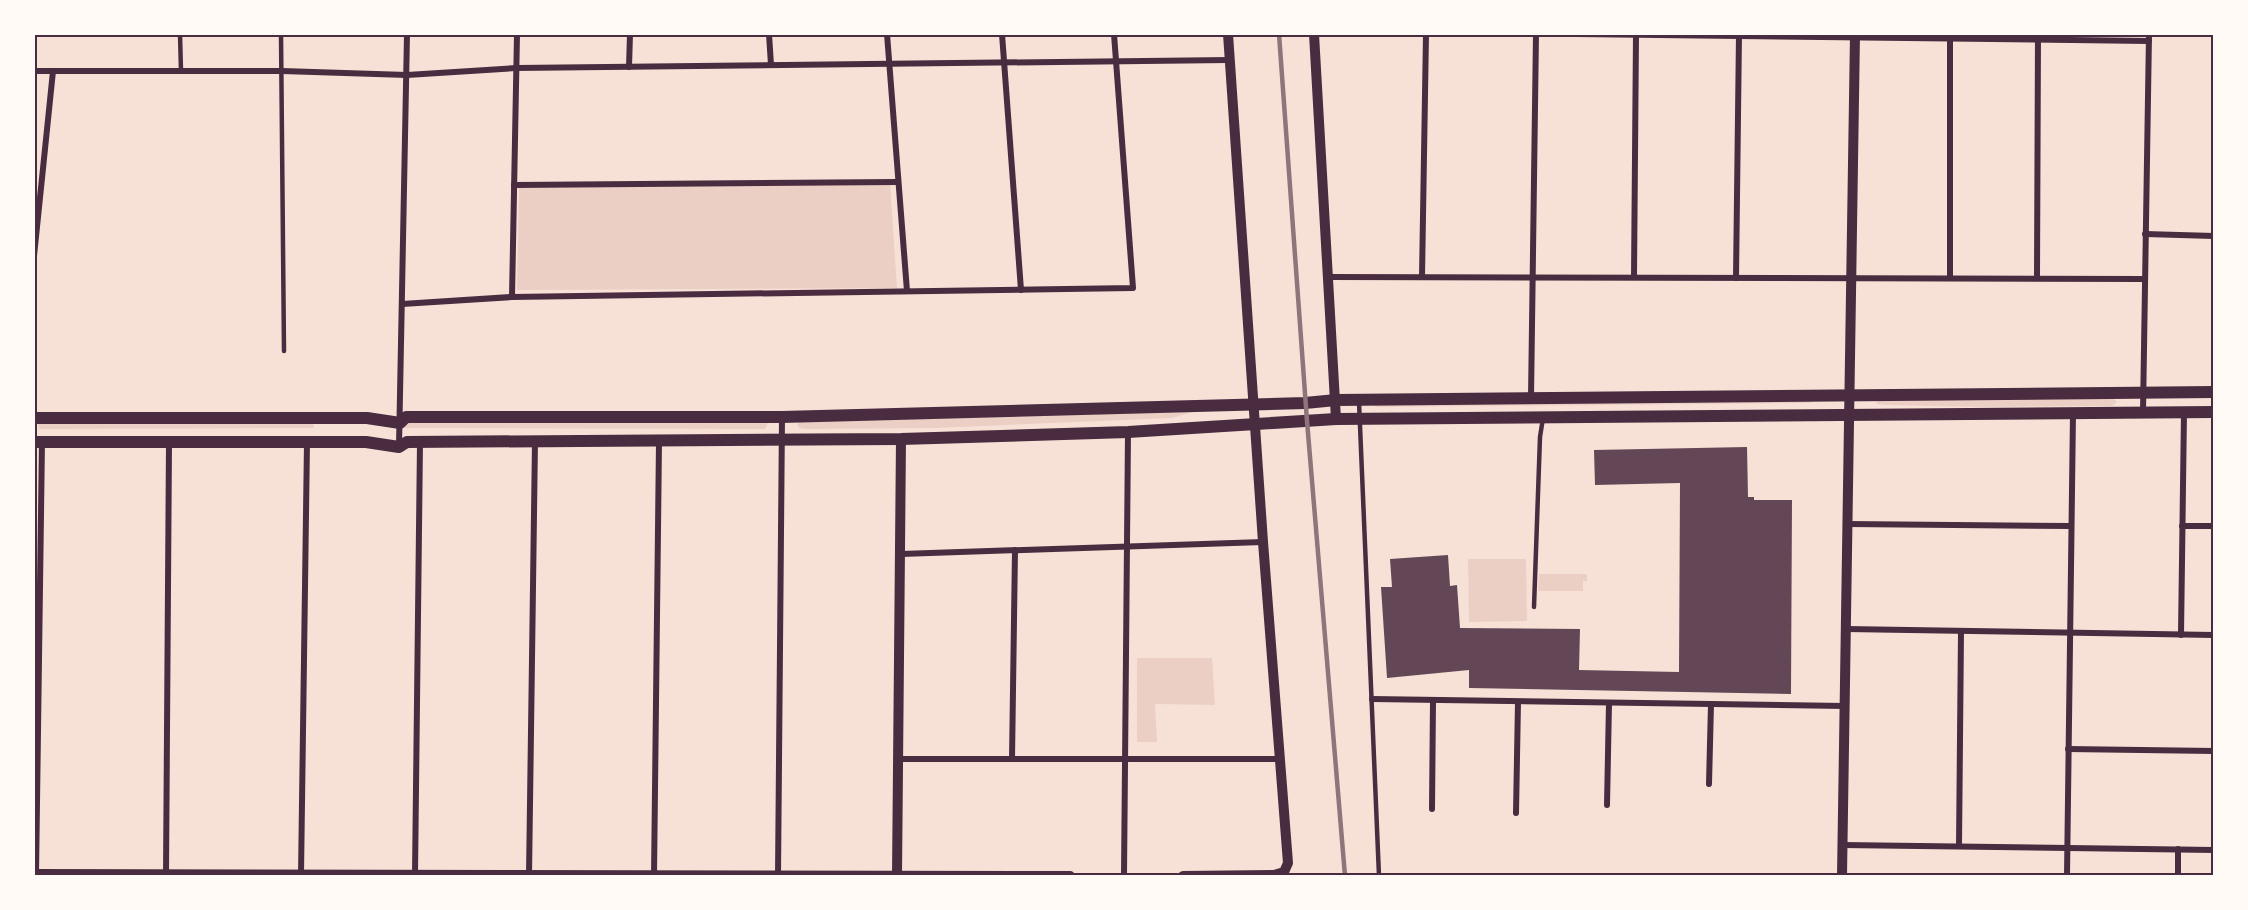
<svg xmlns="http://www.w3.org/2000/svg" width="2248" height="910" viewBox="0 0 2248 910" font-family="Ubuntu,sans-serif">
	<rect width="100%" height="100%" fill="#f7e1d7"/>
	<g fill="#ebcfc5">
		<path d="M890,183l7,105 -380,2 2,-102z"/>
		<path d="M1876,398l238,1 3,3 -5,4 -135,1 -90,-2 -10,-1z"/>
		<path d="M1814,399l-3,4 -436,4 1,-6z"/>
		<path d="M1196,411l-24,7 -25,1 -211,9 -129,1 -8,-1 -2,-4 3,-3z"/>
		<path d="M312,420l2,8 -275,1 -1,-8z"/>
		<path d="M403,420l362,1 3,2 -3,6h-6l-354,-1 -3,-3z"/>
		<path d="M35,448h2l-2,178 -1,-178z"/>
		<path d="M1468,559h58l1,62 -58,1z"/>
		<path d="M1539,574h48v7h-4v10h-45z"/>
		<path d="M1137,658h75l3,47 -60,-1 2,38h-20z"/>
	</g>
	<path fill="#644757" d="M1747,447l1,50h6v3h38l-1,194 -322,-6v-18l-82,8 -6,-91h11l-2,-28 58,-4 2,31 7,-1 3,43 120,1 -1,41 100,2 1,-189 -85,2 -1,-35z"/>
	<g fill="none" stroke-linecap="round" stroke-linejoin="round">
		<g stroke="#4a2c40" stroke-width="4.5">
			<path d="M180,34l1,37"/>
			<path d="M281,34l3,317"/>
			<path d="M1359,402l20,474"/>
			<path d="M1534,607l6,-170 3,-19"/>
		</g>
		<g stroke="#4a2c40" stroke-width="6">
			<path d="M769,34l2,31"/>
			<path d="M887,34l20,257"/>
			<path d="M1002,34l19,256"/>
			<path d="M1576,34l573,7"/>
			<path d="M1950,34v244"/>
			<path d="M629,67l1,-33"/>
			<path d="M34,71h248l125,4 109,-7 713,-8"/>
			<path d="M514,185l384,-3"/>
			<path d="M2145,234l69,2"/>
			<path d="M34,256l19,-185"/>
			<path d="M1329,277l816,2"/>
			<path d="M1422,277l4,-243"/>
			<path d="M1634,277l2,-243"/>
			<path d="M1736,278l3,-244"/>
			<path d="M2037,278l1,-244"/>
			<path d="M512,297l5,-263"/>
			<path d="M402,304l110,-7 621,-9 -19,-254"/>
			<path d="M1531,398l5,-364"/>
			<path d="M2143,412l6,-378"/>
			<path d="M399,446l8,-412"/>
			<path d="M1847,524l224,2"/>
			<path d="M2182,526h32"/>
			<path d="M901,554l362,-12"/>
			<path d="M1846,629l368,6"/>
			<path d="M2181,635l3,-223"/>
			<path d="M1372,699l473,7"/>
			<path d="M2068,749l146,2"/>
			<path d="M899,759h381"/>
			<path d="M1012,759l3,-209"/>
			<path d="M1709,784l2,-80"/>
			<path d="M1607,805l2,-102"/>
			<path d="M1432,809l1,-108"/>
			<path d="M1516,813l2,-111"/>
			<path d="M1842,845l372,5"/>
			<path d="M1959,846l2,-215"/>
			<path d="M36,875l6,-433"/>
			<path d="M166,875l3,-433"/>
			<path d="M301,875l6,-433"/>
			<path d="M415,875l5,-433"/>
			<path d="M529,876l6,-435"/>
			<path d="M654,876l5,-434"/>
			<path d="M778,876l4,-459"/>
			<path d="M1124,876l4,-444"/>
			<path d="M2067,876l6,-463"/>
			<path d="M2178,876v-27"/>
		</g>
		<g stroke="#4a2c40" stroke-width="10">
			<path d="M1314,34l22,385"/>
			<path d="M34,874l1036,2"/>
			<path d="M897,876l4,-437"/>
			<path d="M1183,876l91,-1 10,-3 4,-9 -25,-321 -35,-508"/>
			<path d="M1842,876l13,-842"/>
		</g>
		<g stroke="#4a2c40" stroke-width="12">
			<path d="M34,418h333l33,5 6,-6h376l523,-14 31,-3 878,-8"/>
			<path d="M34,442h332l33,5 8,-5 494,-3 227,-7 208,-13 878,-7"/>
		</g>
		<path stroke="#8f747c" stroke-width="4.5" d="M1279,34l28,387 38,455"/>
	</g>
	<rect width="2248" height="910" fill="none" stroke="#fffaf5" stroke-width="72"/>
	<rect x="36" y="36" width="2176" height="838" fill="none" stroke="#4a2c40" stroke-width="2"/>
</svg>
